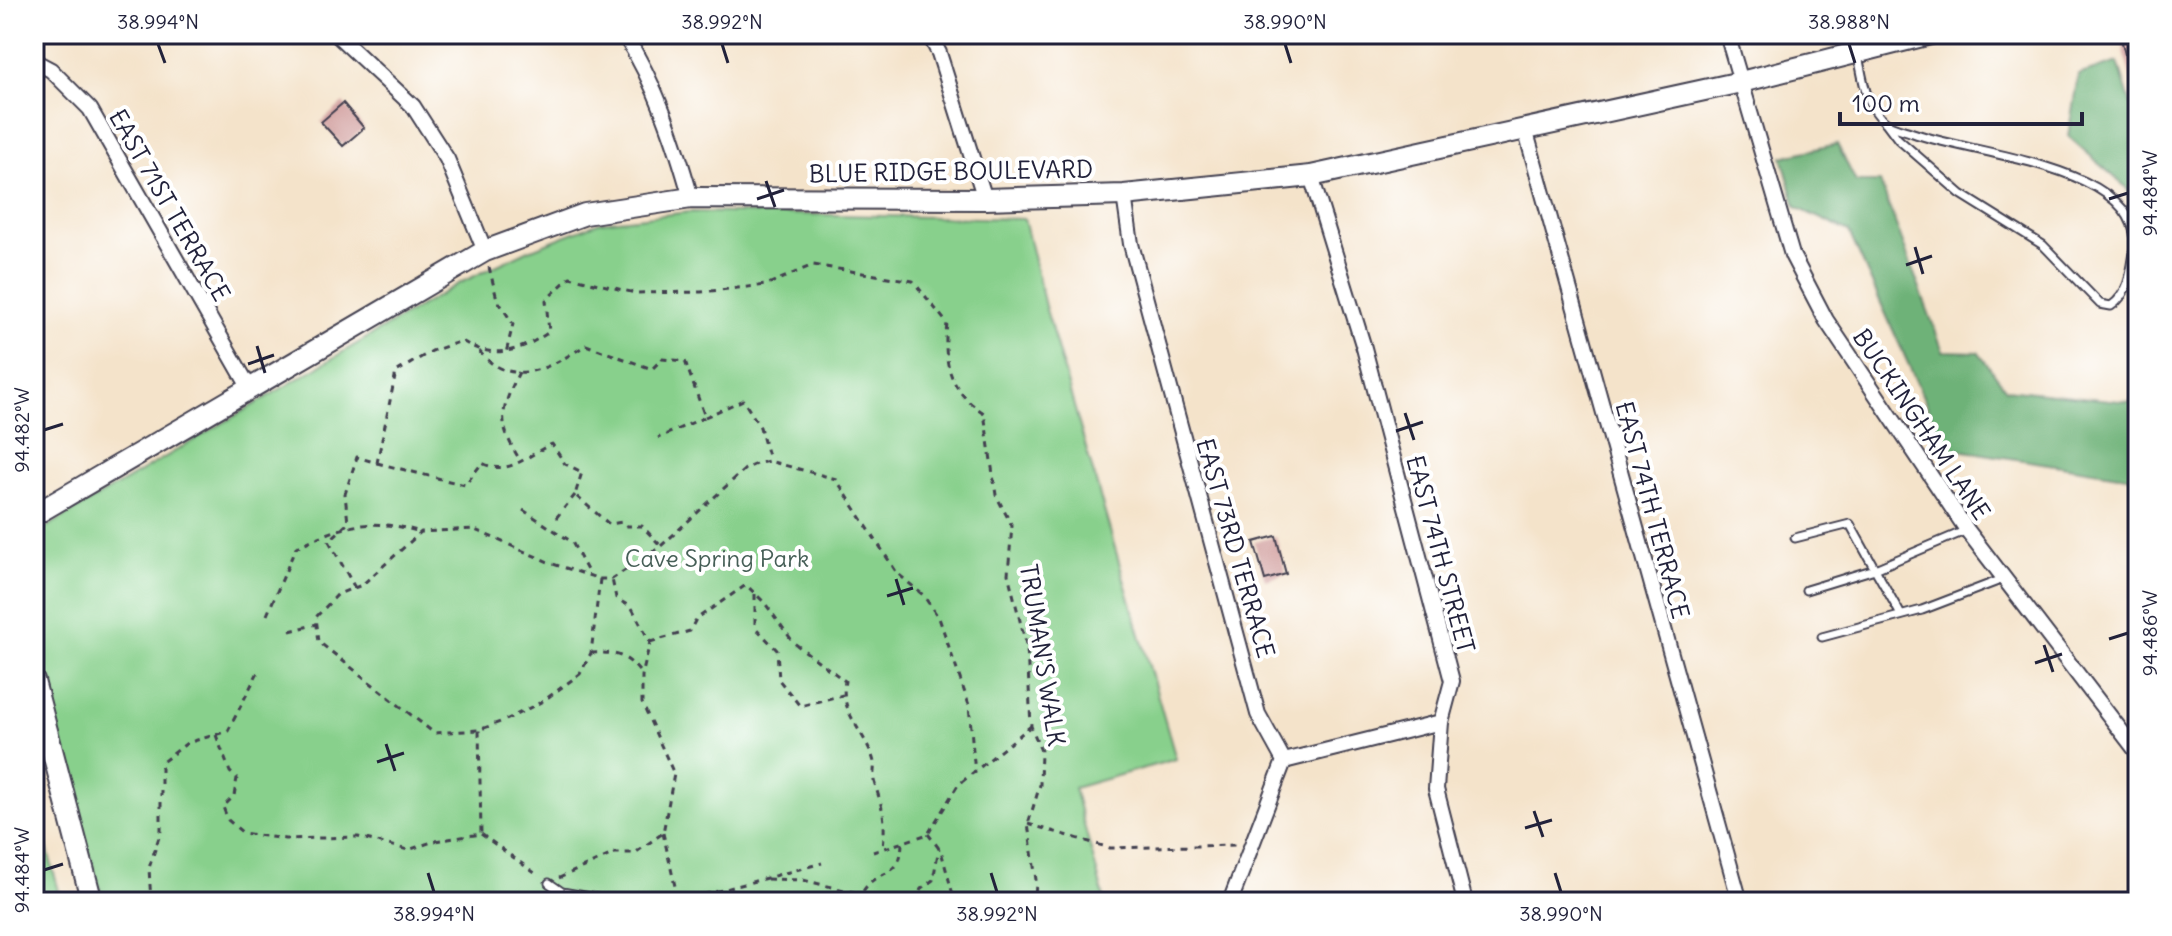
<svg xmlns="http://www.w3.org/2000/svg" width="2172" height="936" viewBox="0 0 2172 936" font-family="Delius,sans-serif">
	<rect width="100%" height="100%" fill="#fff"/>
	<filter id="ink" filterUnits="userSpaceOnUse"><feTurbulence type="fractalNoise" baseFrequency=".0125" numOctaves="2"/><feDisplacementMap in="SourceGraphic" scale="16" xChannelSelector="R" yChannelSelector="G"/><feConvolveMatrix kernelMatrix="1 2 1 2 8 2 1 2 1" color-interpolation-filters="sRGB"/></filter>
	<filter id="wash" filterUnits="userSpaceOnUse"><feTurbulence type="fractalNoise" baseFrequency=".006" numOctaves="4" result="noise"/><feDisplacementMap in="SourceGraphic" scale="32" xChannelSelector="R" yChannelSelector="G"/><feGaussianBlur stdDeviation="1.8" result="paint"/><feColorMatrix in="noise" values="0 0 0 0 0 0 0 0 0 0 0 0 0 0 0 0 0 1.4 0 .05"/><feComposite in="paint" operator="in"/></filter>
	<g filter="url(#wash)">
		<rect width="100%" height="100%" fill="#f4e3ca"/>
		<g fill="#88d08c" stroke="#557964" stroke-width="2">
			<path d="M690,212l334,7 21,87 131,453 -102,29 31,114h-1001c-33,-109 -87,-254 -69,-368l425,-251 69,-33 71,-28z"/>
			<path d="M34,801l28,101h-28z"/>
		</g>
		<g fill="#6eb278" stroke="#486a5a" stroke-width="2">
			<path d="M2118,62l20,66v103l-11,-43 -59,-52 10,-61z"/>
			<path d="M1837,144l19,38h24l63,169 35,1 28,37 123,13 9,-8v84l-192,-30 -97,-216 -53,-25 -14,-50z"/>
		</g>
		<g id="blocks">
			<g fill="#ce9796">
				<path d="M2120,34h18v54h-5z"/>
				<path d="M343,103l21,25 -21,18 -22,-24z"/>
				<path d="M1276,536l10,38 -21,6 -11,-38z"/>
			</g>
		</g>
	</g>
	<g filter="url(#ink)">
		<use href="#blocks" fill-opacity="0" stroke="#423f50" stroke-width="2"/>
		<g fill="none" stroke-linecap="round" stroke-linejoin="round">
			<g stroke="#423f50" stroke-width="11">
				<g id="service">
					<path d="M1858,55c5,24 7,50 27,67 6,5 20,8 28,11 60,22 236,33 221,119 -3,20 -5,42 -23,54l-11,-2 -57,-59 -82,-51 -63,-55 -12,-16"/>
					<path d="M1795,538l55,-14 25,45 -69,21"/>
					<path d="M1901,615l-26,-46 92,-39"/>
					<path d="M1822,637l100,-27 81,-31"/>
					<path d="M549,883l13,9 57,10"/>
				</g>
			</g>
			<g stroke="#423f50" stroke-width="18">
				<g id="minor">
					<path d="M336,34l77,72 34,53 38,92"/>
					<path d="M624,34c32,50 51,107 67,164"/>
					<path d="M929,34l10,19 46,146"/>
					<path d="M1727,34l65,221 34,65 141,210 171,223"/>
					<path d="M34,61l17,9 39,39 159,278"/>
					<path d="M1525,129l215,773"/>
					<path d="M1311,176l53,172 88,333 -11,41 -5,67 29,113"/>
					<path d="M1124,195l7,49 127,470 26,47 -54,141"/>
					<path d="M1284,761l157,-39"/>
				</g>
			</g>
			<g stroke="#423f50" stroke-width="24">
				<g id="secondary">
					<path d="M34,515l451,-264 100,-37 106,-16 294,1 139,-4 187,-19 430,-94 189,-48"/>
					<path d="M34,681l58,221"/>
				</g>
			</g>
			<g stroke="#423f50" stroke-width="3" stroke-dasharray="6 6" stroke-linecap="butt">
				<path d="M489,267l8,32 16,25 -7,29"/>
				<path d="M479,351c32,39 71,17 107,-6l66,24 10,-10 23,2 20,56 -47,21"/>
				<path d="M519,372c-18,38 -23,50 1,88"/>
				<path d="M705,417l38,-17 17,27 9,33"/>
				<path d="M377,463l88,22 17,-22c27,14 45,-8 70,-19l13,20 17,8 -7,23 34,29 14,-2 4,4h15l19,20"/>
				<path d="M523,510l49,32 18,34"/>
				<path d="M556,518l19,-23"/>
				<path d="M600,579l-9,74 -11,21 -37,27 -35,18 -29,11 -45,3 -115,-91 -3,-25 22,-23 24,-9 59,-53 52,-3 80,35 47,15h12l49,-33 84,-77 11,-5 13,-3 67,18 61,94 26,22 16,23 30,87 6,69"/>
				<path d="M355,588l-26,-47 19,-18 -3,-29 12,-37 20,6 19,-91 36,-21 30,-10c30,19 58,11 87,-9l-3,-32 24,-23 65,16 66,-1 65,-7 47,-20 100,16 34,42c-4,39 2,68 37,90l12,82 16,31 -4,48 19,74 4,78 10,25 -1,34 -12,39 8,56 -1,22"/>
				<path d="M755,594v33l22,23 2,30 21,26 43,-11"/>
				<path d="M267,615l29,-68c49,-22 72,-30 125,-15"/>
				<path d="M290,631l27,-7"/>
				<path d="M650,642l40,-11 6,-12 50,-34 18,17 30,41 51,38c-6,33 22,52 29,81 1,6 -1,13 0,19 9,30 12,35 9,68"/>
				<path d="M591,653c26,-1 36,2 51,22"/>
				<path d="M216,735l14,37 7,6 -3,18 -11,11 5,13 15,13 42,6 73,-2 50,13 27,-9 46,-7 -2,-104"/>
				<path d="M1028,824l82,24 127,-3"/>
				<path d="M663,833l14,62"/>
				<path d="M481,834l58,42"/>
				<path d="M928,834l13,17 14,51"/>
				<path d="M873,852l55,-18 30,-49 73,-59"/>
				<path d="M559,878l56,-25h20l28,-20 11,-59 -32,-71v-27l8,-34 -18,-34 -16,-10 -4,-19"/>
				<path d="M767,879l36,1 58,14"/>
				<path d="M151,902l-2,-34 12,-37v-68l26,-20 41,-12 30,-59"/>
				<path d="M442,902l13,-3 44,3"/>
				<path d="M645,902l32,-7 19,2 126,-34"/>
				<path d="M741,902h10"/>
				<path d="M858,902c15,-41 43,-15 44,-60"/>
				<path d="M915,902l6,-13 12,-9 6,-32"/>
			</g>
			<use href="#service" stroke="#fff" stroke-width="7"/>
			<use href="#minor" stroke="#fff" stroke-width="14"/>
			<use href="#secondary" stroke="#fff" stroke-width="20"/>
		</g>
	</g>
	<path fill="none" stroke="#22223b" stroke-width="3" d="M158,44l7,19M722,44l6,19M1285,44l6,19M1849,44l6,19M766,181l9,26M757,199l27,-9M2109,199l19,-6M1915,247l8,27M1906,265l26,-9M257,346l8,27M248,364l26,-9M1405,413l9,27M44,430l19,-6M1396,431l27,-9M896,579l8,26M887,596l26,-8M2109,639l19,-6M2044,645l9,27M2035,663l27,-9M386,744l9,27M377,762l27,-9M1534,811l9,26M1525,828l27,-8M44,870l19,-6M428,873l6,19M991,873l6,19M1555,873l6,19"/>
	<g text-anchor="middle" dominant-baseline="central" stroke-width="8" stroke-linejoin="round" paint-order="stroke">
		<g font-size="24" fill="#22223b" stroke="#fff">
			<text transform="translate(951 171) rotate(-1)">BLUE RIDGE BOULEVARD</text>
			<text transform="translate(170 205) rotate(60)">EAST 71ST TERRACE</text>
			<text transform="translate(1922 424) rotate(56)">BUCKINGHAM LANE</text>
			<text transform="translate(1653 510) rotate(75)">EAST 74TH TERRACE</text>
			<text transform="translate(1236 548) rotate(74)">EAST 73RD TERRACE</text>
			<text transform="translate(1441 554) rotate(75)">EAST 74TH STREET</text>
			<text transform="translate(1043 655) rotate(81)">TRUMAN'S WALK</text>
		</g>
		<g font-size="24" fill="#465f57" stroke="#fff">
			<text x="717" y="558">Cave Spring Park</text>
		</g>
	</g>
	<rect width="2172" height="936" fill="none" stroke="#fff" stroke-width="88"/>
	<path d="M1840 112v12h242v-12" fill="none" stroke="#22223b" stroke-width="4"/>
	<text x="1852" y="112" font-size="24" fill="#22223b" stroke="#ffffff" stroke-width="6" paint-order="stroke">100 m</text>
	<rect x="44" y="44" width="2084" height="848" fill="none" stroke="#22223b" stroke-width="3"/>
	<g font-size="20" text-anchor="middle" fill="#22223b">
		<text x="158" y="29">38.994°N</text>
		<text x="722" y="29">38.992°N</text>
		<text x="1285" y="29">38.990°N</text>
		<text x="1849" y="29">38.988°N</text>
		<text transform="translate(2150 193) rotate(-90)" y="7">94.484°W</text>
		<text transform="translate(22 430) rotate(-90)" y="7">94.482°W</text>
		<text transform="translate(2150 633) rotate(-90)" y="7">94.486°W</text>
		<text transform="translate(22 870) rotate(-90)" y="7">94.484°W</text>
		<text x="434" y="921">38.994°N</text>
		<text x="997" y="921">38.992°N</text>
		<text x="1561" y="921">38.990°N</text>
	</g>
</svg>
